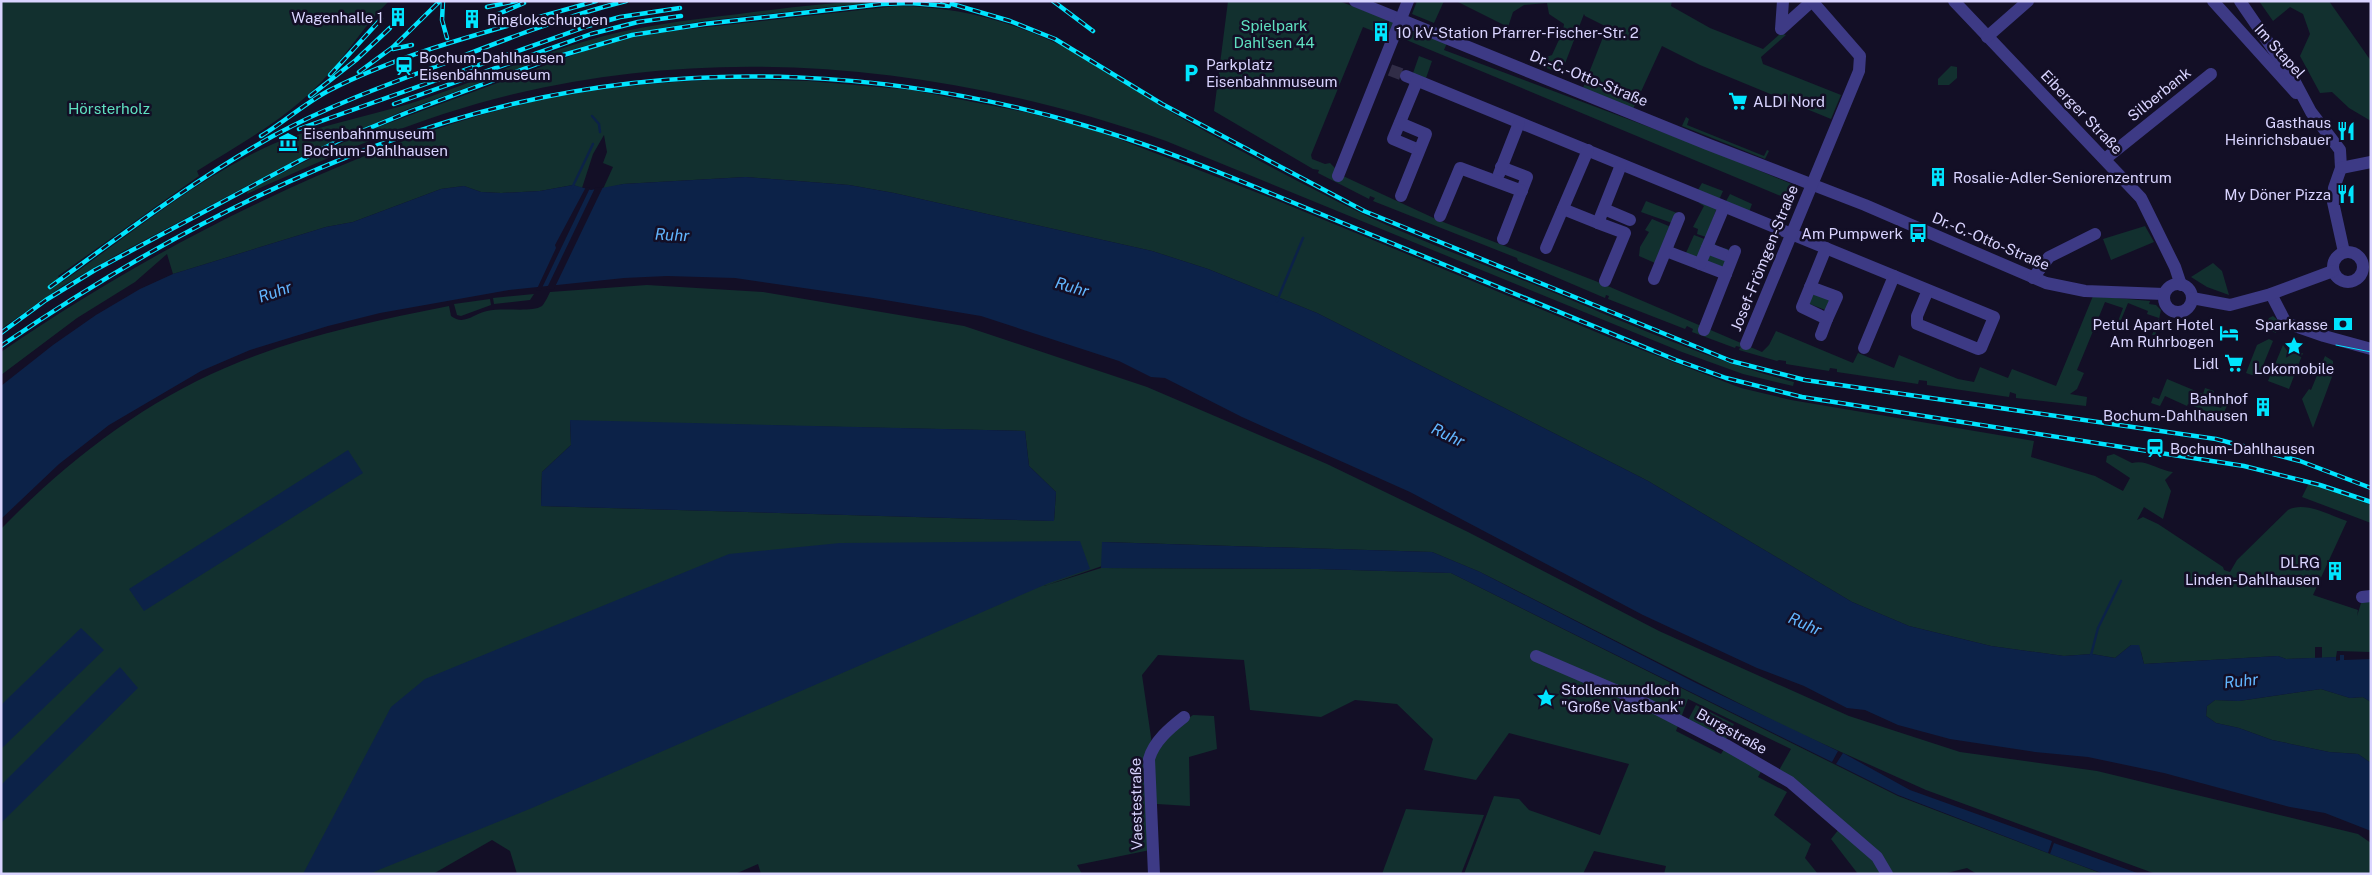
<svg xmlns="http://www.w3.org/2000/svg" width="2372" height="875" viewBox="0 0 2372 875" font-family="'Public Sans',sans-serif">
	<rect width="100%" height="100%" fill="#130f26"/>
	<g fill="#12302f" fill-rule="evenodd">
		<path d="M1,1h388c-25,24 -42,54 -66,79 -36,39 -82,63 -126,91l2,5 -141,100 4,6c62,-43 121,-92 188,-127 53,-28 112,-36 168,-54 57,-19 111,-44 168,-60 50,-15 101,-21 153,-27 49,-6 96,-13 146,-13l-182,20 -72,12 -60,17 -166,60 -92,41 -191,101 -58,33 -63,44z"/>
		<path d="M1228,1h111l55,21 -6,15 -25,-10 -52,128 1,4 13,5 5,-1 13,13 95,44 165,64 159,68 7,-7 7,-14 77,32 5,-10 36,15 5,-13 59,24 16,3 6,-15 28,11 4,-9 44,17 37,-90 57,5 -1,3 7,1 5,5 -5,23 -1,2h-3l7,-17 -12,-4 1,-3 -20,-8 -9,22 -2,-1 6,-16 -18,-6 -28,68 7,3 -7,16 -7,5 17,3 -1,9 -70,-8v-4l-6,-2 -1,5 -82,-12v-4l-8,-1 -1,4 -81,-12v-3l-7,-1 -1,3 -43,-7v-3l-7,-1 -2,1 -38,-11 1,-3 -4,-1 -1,2 -43,-16 1,-3 -6,-3 -2,3 -77,-30 1,-3 -3,-1 -1,3 -87,-37 -1,-3 -144,-57 2,-3 -5,-2 -1,3 -51,-26 1,-3 -6,-1 -99,-58z"/>
		<path d="M1417,1h27l-10,22 -22,-9z"/>
		<path d="M1456,1h216l-1,5 39,22 53,21 18,-16 5,2 -25,22 2,7 78,31 -10,24 -131,-54 -38,-19 -29,63 -50,-21 24,-61 -22,-11 -1,-2 -23,60 -29,-12 20,-7 11,-24 1,-7 -15,-10 -2,-11 -23,2 -11,7 -5,15z"/>
		<path d="M2259,1h70l42,60v60l-22,-13 -17,-16 -12,1 -20,-37 10,-22 -7,-20 -13,-7 -17,14z"/>
		<path d="M896,6c67,0 129,19 188,51 31,17 60,40 92,58 48,27 98,54 147,79 71,38 148,65 222,95 82,34 163,71 249,93l-1,4 -50,-12 -61,-22 -516,-211c-208,-73 -436,-99 -652,-47 -93,22 -181,61 -267,100l1,-4 114,-57 230,-85 41,-11 39,-6z"/>
		<path d="M1406,31l10,1 31,11 -3,7 261,98 89,37 -6,14 -384,-160 1,-4 -3,-1z"/>
		<path d="M1419,56l13,5 -7,20 -13,-5z"/>
		<path d="M1951,66l6,1v11l-8,7h-11v-6z"/>
		<path d="M738,79l71,2 103,9 117,23 69,18 173,67 342,141 128,49 50,12 243,41 -3,16 64,19 28,15 7,-13 -24,-16 1,-6 7,-2 18,9c14,-4 26,7 41,9l-8,8 6,11 -8,28 -19,-12 -7,13 6,-3 15,7 65,43 1,3 6,2 7,-12 51,-50c17,-9 41,5 59,11l-34,74 45,15 -1,6 5,-16 9,-4v56l-34,-1 -1,6 -14,1v-11h-7v11l-29,1 -8,-3 -134,8 -3,-12 -10,-7 -16,13 -23,-4 -28,2 -73,-10 -82,-20 -57,-24 -204,-121 -331,-168 -109,-44 -56,-18 -258,-58 -45,-8 -103,-8 -123,7 -20,5 10,-22 -10,-4 4,-11 -3,-17 -11,19 -11,34 -9,-3 -33,6 -39,2 -20,-1 -17,-6 -23,3 -88,33 -27,5 -153,47 -6,-20 -32,28 -58,36 -76,57v-23c95,-65 185,-116 289,-164 73,-33 148,-63 225,-82 72,-18 149,-25 223,-27z"/>
		<path d="M1686,117l3,2 -2,6 77,31 3,-6 2,1 -4,8 -83,-33z"/>
		<path d="M1702,183l21,8 -4,9 -21,-10z"/>
		<path d="M1730,194l22,10 -3,8 -24,-9z"/>
		<path d="M1701,200l17,5 -12,32 -9,-3 1,-5 -5,-2 11,-21 -5,-3z"/>
		<path d="M1646,201l31,12 -5,10 -31,-11z"/>
		<path d="M1652,219l19,8 -16,36 -16,-7 1,-9 9,-15 -4,-2z"/>
		<path d="M2145,226l9,16 -43,18 -8,-21z"/>
		<path d="M1694,235l21,8 1,3 19,5 -10,17 -39,-15z"/>
		<path d="M2213,263l9,8 7,24 -22,-8 -16,-10z"/>
		<path d="M647,285l116,7 201,34 183,61 180,77 141,68 191,99 190,85 111,36 137,19 261,63 13,9v31h-215l-230,-84 -134,-60 -312,-158 -48,-20 -329,-10 2,23 -61,21 57,-18 217,1 133,4 447,223 205,78h-126l-10,-6 -24,6h-85l-27,-35 9,-11 -62,-56 13,-23 -103,-50 -12,32 45,23 3,-5 38,21 -4,7 29,15 -13,23 37,29 -6,14 13,16h-154l2,-8 -72,-15 -11,23h-119l30,-78 25,3 10,11 71,25 29,-71 -120,-31 -33,47 -52,-10 9,-31 -36,-35 -42,-4 -34,17 -71,-7 -6,-50 -86,-5 -16,20 11,76 17,-20 23,-16 21,1 3,33 -28,8 1,49 -33,-2 -7,46 -73,15 5,9h-321l-3,-10 -23,10h-218l-7,-23 -18,-11 -59,34h-432v-345c64,-66 140,-125 224,-161 71,-31 148,-47 224,-62l2,10c13,10 22,-2 36,-5 16,-4 44,2 55,-5 3,-3 6,-10 8,-14zM570,421l455,10 4,35 27,26 -2,29 -513,-15 1,-34 29,-27z"/>
		<path d="M1812,290l21,9 -5,12 -21,-8z"/>
		<path d="M534,294l-4,6 -36,4 -1,-6z"/>
		<path d="M490,299l1,6 -30,11 -4,-1 -3,-11z"/>
		<path d="M2273,316l6,5 -3,12 -12,-5 5,-10z"/>
		<path d="M2269,339l4,2 -14,34 -4,1 -9,-3 11,-28z"/>
		<path d="M2283,345l5,7 7,2 8,-1 -14,36 -21,-8z"/>
		<path d="M2325,356l8,5v13l-20,54 -11,-29 7,-10 2,1z"/>
		<path d="M2167,379l36,15 2,-6 9,3 -5,13 12,4 4,-10 5,2 -7,14h-9l-26,-10 -1,2 -22,-10 -5,10 -9,-3 2,-6 6,2z"/>
		<path d="M2309,483l34,10 28,12v18l-69,-26z"/>
		<path d="M2321,689l29,9 13,-1 8,5v61l-13,-9 -29,-2 -57,-12 -33,-12 -23,-5 -10,-7 1,-10 8,-6 24,1z"/>
		<path d="M1696,705l38,19 -9,17 -38,-19z"/>
		<path d="M1406,809l78,6 -23,59h-79z"/>
	</g>
	<g fill="#0c2248">
		<path d="M746,177l103,8 45,8 258,58 56,18 109,44 331,168 204,121 57,24 82,20 73,10 28,-2 23,4 16,-13h8l5,19 134,-8 8,3 50,-2v4l4,-1v-5h4v5l27,-1v43l-8,-5 -13,1 -29,-9 -82,12 -24,-1 -8,6 -1,10 10,7 23,5 33,12 57,12 29,2 13,9v68l-46,-18 -35,-6 -126,-34 -76,-16 -53,-5 -85,-13 -52,-14 -33,-15 -18,-2 -43,-22 -47,-18 -114,-53 -233,-123 -168,-75 -77,-39 -14,-1 -32,-16 -138,-45 -108,-18 -138,-20 -68,-2 -43,2 -115,12 -129,23 -52,13 -78,24 -49,21 -92,54 -50,39 -58,55v-133l52,-41 43,-30 44,-26 33,-15 153,-47 27,-5 88,-33 23,-3 17,6 20,1 39,-2 33,-6 18,5 32,-6z"/>
		<path d="M570,420l455,11 4,35 27,26 -2,29 -513,-15 1,-34 29,-27z"/>
		<path d="M348,450l15,23 -219,138 -15,-22z"/>
		<path d="M1080,541l10,28 -41,14 -517,225 -151,61 -12,5h-66l88,-167 34,-28 304,-125 111,-11z"/>
		<path d="M1102,542l330,10 48,20 216,111 142,68 -6,11 -381,-189 -133,-4 -217,-1z"/>
		<path d="M81,628l23,22 -103,99v-44z"/>
		<path d="M120,667l18,21 -137,135v-38z"/>
		<path d="M1843,753l67,37 142,51 -4,12 -150,-58 -62,-31z"/>
		<path d="M2054,843l86,31h-36l-54,-20z"/>
	</g>
	<g fill="#130f26">
		<path d="M586,187l4,1 -49,102 -5,1 20,-43 -1,-3z"/>
		<path d="M603,187l-49,102 -8,1 49,-102z"/>
	</g>
	<g fill="none" stroke-linecap="round" stroke-linejoin="round">
		<g stroke="#0c2248" stroke-width="2.5">
			<path d="M592,116l7,8 1,8"/>
			<path d="M572,188l21,-44"/>
			<path d="M1277,301l26,-63"/>
			<path d="M2091,655l7,-27 23,-47"/>
		</g>
		<path stroke="#312d47" stroke-width="12" stroke-dasharray="12 6" stroke-linecap="butt" d="M1390,70l16,6"/>
		<g stroke="#3d3a85" stroke-width="12">
			<path d="M1355,1l352,143 158,61 181,78 39,8 79,3"/>
			<path d="M1783,1l-2,28 31,-28"/>
			<path d="M1954,1l187,197 34,69 6,18"/>
			<path d="M2213,1l83,92"/>
			<path d="M2240,1l54,79 17,32 29,38 1,18 -7,20 -1,14 11,50"/>
			<path d="M1987,37l41,-36"/>
			<path d="M1406,76l588,241 -13,31 -3,1 -61,-25v-8l11,-26"/>
			<path d="M1417,81l-24,58 26,11"/>
			<path d="M1400,123l26,11 -25,62"/>
			<path d="M2105,159l106,-85"/>
			<path d="M1501,167l26,10 -24,62"/>
			<path d="M2341,168l30,-6"/>
			<path d="M1499,174l20,-51"/>
			<path d="M1338,176l70,-175"/>
			<path d="M1563,209l35,14"/>
			<path d="M1604,209l26,11"/>
			<path d="M1440,216l20,-48 62,23"/>
			<path d="M1546,248l42,-98"/>
			<path d="M1707,248l18,7"/>
			<path d="M1666,251l60,23"/>
			<circle cx="2348" cy="267" r="15"/>
			<path d="M1700,264l24,-57"/>
			<path d="M2033,278l16,-21 46,-23"/>
			<path d="M1654,279l25,-61"/>
			<path d="M1605,281l20,-48 -27,-10 23,-58"/>
			<circle cx="2178" cy="298" r="14"/>
			<path d="M1810,287l27,10 -10,22"/>
			<path d="M2271,294l15,29 38,13 47,13"/>
			<path d="M2192,298l38,7 41,-11 62,-23"/>
			<path d="M1704,330l31,-79"/>
			<path d="M1821,335l6,-16 -25,-12 24,-59"/>
			<path d="M1746,344l113,-273 1,-15 -48,-55"/>
			<path d="M1864,348l30,-72"/>
			<path d="M2362,597l9,-1"/>
			<path d="M1536,656l107,46 83,43 64,37 87,75 10,17"/>
			<path d="M1154,874l-5,-115c5,-18 21,-31 35,-42"/>
		</g>
		<path stroke="#00e5ff" stroke-width="1" d="M2336,345l35,7"/>
		<g stroke="#00e5ff" stroke-width="4.5">
			<g id="rail">
				<path d="M443,1l-1,19 5,18"/>
				<path d="M942,1l68,20 45,18 107,65 202,107 367,150 74,19 411,59 84,22 71,27"/>
				<path d="M1053,1l40,30"/>
				<path d="M487,7l29,-6"/>
				<path d="M491,17l33,-14"/>
				<path d="M393,49l19,-4"/>
				<path d="M359,72l34,-25 47,-46"/>
				<path d="M330,75l51,-56"/>
				<path d="M310,96l46,-36 34,-32"/>
				<path d="M394,104l197,-70 47,-12 43,-6"/>
				<path d="M299,129l289,-103 32,-9 60,-9"/>
				<path d="M261,136c23,-14 43,-32 67,-45 84,-43 178,-64 268,-90"/>
				<path d="M50,287c73,-53 144,-107 223,-151 53,-29 110,-50 167,-71 61,-24 122,-48 186,-64"/>
				<path d="M1,333l45,-33 49,-30 204,-109 39,-20 68,-28 147,-55 79,-23 72,-11 178,-20 28,-1 39,3"/>
				<path d="M1,346c155,-106 332,-200 516,-243 183,-43 379,-32 559,20 86,24 169,60 252,94 116,48 232,96 348,143l50,18 76,19 442,69 76,19 51,17"/>
			</g>
		</g>
		<use href="#rail" stroke="#130f26" stroke-width="2.5" stroke-dasharray="8" stroke-linecap="butt"/>
	</g>
	<defs>
		<g id="building-bare" transform="scale(1.5)"><path d="M-4-6H4V6H1V3H-1V6H-4ZM-2.5-4.3h1.7v1.8h-1.7ZM.8-4.3h1.7v1.8H.8ZM-2.5-1h1.7V.8h-1.7ZM.8-1h1.7V.8H.8Z" fill="#00e5ff" stroke="#130f26" stroke-width="2.5" paint-order="stroke"/></g>
		<g id="station-bare" transform="scale(1.5)"><path d="M-3-6H3Q5-6 5-4V2Q5 4 3 4L4.5 6H3L1.5 4h-3L-3 6H-4.5L-3 4Q-5 4-5 2V-4Q-5-6-3-6ZM-3.5-4v3h7v-3ZM-3.5 1v1.5H-2V1ZM2 1v1.5H3.5V1Z" fill="#00e5ff" stroke="#130f26" stroke-width="2.5" paint-order="stroke"/></g>
		<g id="parking-bare" transform="scale(1.5)"><path d="M-3.5-5.5H1a3.5 3.5 0 0 1 0 7H-1V5.5H-3.5ZM-1-3.4V-.6H.8a1.4 1.4 0 0 0 0-2.8Z" fill="#00e5ff" stroke="#130f26" stroke-width="2.5" paint-order="stroke"/></g>
		<g id="supermarket-bare" transform="scale(1.5)"><path d="M-6-5.5h2.5l.6 2H6L4.5 2H-2.5L-4.4-4H-6ZM-1.5 3.2a1.3 1.3 0 1 0 .1 0ZM3 3.2a1.3 1.3 0 1 0 .1 0Z" fill="#00e5ff" stroke="#130f26" stroke-width="2.5" paint-order="stroke"/></g>
		<g id="restaurant-bare" transform="scale(1.5)"><path d="M-5-6h1v4h1v-4h1v4h1v-4h1v5L-1.5 .5V6h-2V.5L-5-1ZM5-6V6H3V1.5H1.5Q1.5-4 5-6Z" fill="#00e5ff" stroke="#130f26" stroke-width="2.5" paint-order="stroke"/></g>
		<g id="museum-bare" transform="scale(1.5)"><path d="M0-6L6-3V-2H-6V-3ZM-5-1h2V3h-2ZM-1-1h2V3h-2ZM3-1h2V3H3ZM-6 4H6V6H-6Z" fill="#00e5ff" stroke="#130f26" stroke-width="2.5" paint-order="stroke"/></g>
		<g id="bus-bare" transform="scale(1.5)"><path d="M-5-6H5V4H4V6H2V4H-2V6H-4V4H-5ZM-3.5-4V0h7V-4ZM-3.5 1.2v1.5H-2V1.2ZM2 1.2v1.5H3.5V1.2Z" fill="#00e5ff" stroke="#130f26" stroke-width="2.5" paint-order="stroke"/></g>
		<g id="bank-bare" transform="scale(1.5)"><path d="M-6-4H6V4H-6ZM0-2.3a2.3 2.3 0 1 0 0 4.6a2.3 2.3 0 1 0 0-4.6Z" fill="#00e5ff" stroke="#130f26" stroke-width="2.5" paint-order="stroke"/></g>
		<g id="hotel-bare" transform="scale(1.5)"><path d="M-6-4.5h1.5V1H6V5H4.5V3h-9V5H-6ZM-4 0a1.8 1.8 0 1 1 3.6 0ZM.5 0V-2.5h3Q6-2.5 6 0Z" fill="#00e5ff" stroke="#130f26" stroke-width="2.5" paint-order="stroke"/></g>
		<g id="sight-bare" transform="scale(1.5)"><path d="M0-6L1.8-2.2L6-1.7L2.9 1.2L3.7 5.4L0 3.3L-3.7 5.4L-2.9 1.2L-6-1.7L-1.8-2.2Z" fill="#00e5ff" stroke="#130f26" stroke-width="2.5" paint-order="stroke"/></g>
	</defs>
	<g fill-rule="evenodd">
		<use href="#building-bare" x="398" y="17"/>
		<use href="#building-bare" x="472" y="19"/>
		<use href="#building-bare" x="1381" y="32"/>
		<use href="#station-bare" x="404" y="66"/>
		<use href="#parking-bare" x="1191" y="73"/>
		<use href="#supermarket-bare" x="1738" y="101"/>
		<use href="#restaurant-bare" x="2346" y="131"/>
		<use href="#museum-bare" x="288" y="142"/>
		<use href="#building-bare" x="1938" y="177"/>
		<use href="#restaurant-bare" x="2346" y="194"/>
		<use href="#bus-bare" x="1918" y="233"/>
		<use href="#bank-bare" x="2343" y="324"/>
		<use href="#hotel-bare" x="2229" y="333"/>
		<use href="#sight-bare" x="2294" y="346"/>
		<use href="#supermarket-bare" x="2234" y="363"/>
		<use href="#building-bare" x="2263" y="407"/>
		<use href="#station-bare" x="2155" y="448"/>
		<use href="#building-bare" x="2335" y="571"/>
		<use href="#sight-bare" x="1546" y="698"/>
	</g>
	<g text-anchor="middle" dominant-baseline="central" stroke-width="5" stroke-linejoin="round" paint-order="stroke">
		<g font-size="15" fill="#d9d4ff" stroke="#130f26" text-anchor="end">
			<text x="383" y="17">Wagenhalle 1</text>
			<text x="487" y="19" text-anchor="start">Ringlokschuppen</text>
			<text x="1396" y="32" text-anchor="start">10 kV-Station Pfarrer-Fischer-Str. 2</text>
			<text x="419" y="57" text-anchor="start">Bochum-Dahlhausen<tspan x="419" dy="17">Eisenbahnmuseum</tspan></text>
			<text x="1206" y="64" text-anchor="start">Parkplatz<tspan x="1206" dy="17">Eisenbahnmuseum</tspan></text>
			<text x="1753" y="101" text-anchor="start">ALDI Nord</text>
			<text x="2331" y="122">Gasthaus<tspan x="2331" dy="17">Heinrichsbauer</tspan></text>
			<text x="303" y="133" text-anchor="start">Eisenbahnmuseum<tspan x="303" dy="17">Bochum-Dahlhausen</tspan></text>
			<text x="1953" y="177" text-anchor="start">Rosalie-Adler-Seniorenzentrum</text>
			<text x="2331" y="194">My Döner Pizza</text>
			<text x="1903" y="233">Am Pumpwerk</text>
			<text x="2214" y="324">Petul Apart Hotel<tspan x="2214" dy="17">Am Ruhrbogen</tspan></text>
			<text x="2328" y="324">Sparkasse</text>
			<text x="2219" y="363">Lidl</text>
			<text x="2294" y="368" text-anchor="middle">Lokomobile</text>
			<text x="2248" y="398">Bahnhof<tspan x="2248" dy="17">Bochum-Dahlhausen</tspan></text>
			<text x="2170" y="448" text-anchor="start">Bochum-Dahlhausen</text>
			<text x="2320" y="562">DLRG<tspan x="2320" dy="17">Linden-Dahlhausen</tspan></text>
			<text x="1561" y="689" text-anchor="start">Stollenmundloch<tspan x="1561" dy="17">"Große Vastbank"</tspan></text>
		</g>
		<g font-size="15" fill="#5fe0c0" stroke="#130f26">
			<text x="1274" y="25">Spielpark<tspan x="1274" dy="17">Dahl’sen 44</tspan></text>
			<text x="109" y="108">Hörsterholz</text>
		</g>
		<g font-size="15" fill="#d9d4ff" stroke="#130f26">
			<text transform="translate(2280 51) rotate(48)">Im Stapel</text>
			<text transform="translate(1589 78) rotate(22)">Dr.-C.-Otto-Straße</text>
			<text transform="translate(2159 94) rotate(-39)">Silberbank</text>
			<text transform="translate(2082 112) rotate(46)">Eiberger Straße</text>
			<text transform="translate(1991 241) rotate(23)">Dr.-C.-Otto-Straße</text>
			<text transform="translate(1764 258) rotate(-68)">Josef-Frömgen-Straße</text>
			<text transform="translate(1732 731) rotate(29)">Burgstraße</text>
			<text transform="translate(1136 804) rotate(-91)">Vaestestraße</text>
		</g>
		<g font-size="16" font-style="italic" fill="#62b6ff" stroke="#130f26">
			<text transform="translate(672 235) rotate(3)">Ruhr</text>
			<text transform="translate(1072 287) rotate(16)">Ruhr</text>
			<text transform="translate(275 292) rotate(-19)">Ruhr</text>
			<text transform="translate(1448 435) rotate(26)">Ruhr</text>
			<text transform="translate(1805 624) rotate(24)">Ruhr</text>
			<text transform="translate(2241 681) rotate(-6)">Ruhr</text>
		</g>
	</g>
	<rect width="2372" height="875" fill="none" stroke="#d9d4ff" stroke-width="5"/>
</svg>
